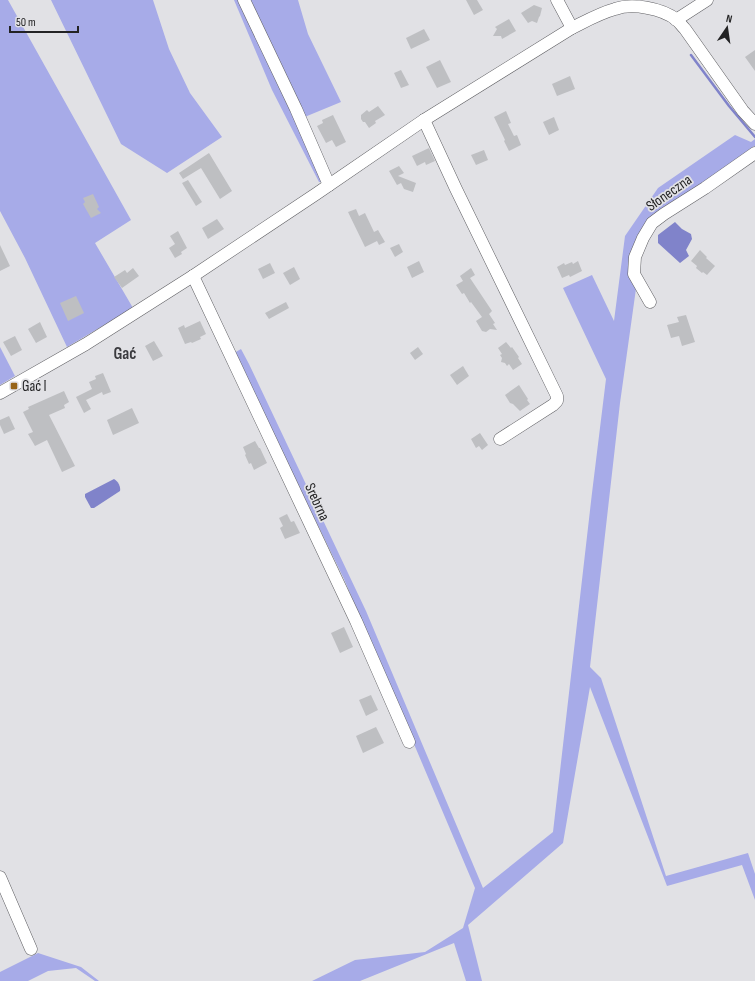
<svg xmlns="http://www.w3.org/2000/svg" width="755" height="981" viewBox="0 0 755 981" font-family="'Sofia Sans Condensed',sans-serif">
	<rect width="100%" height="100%" fill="#e1e1e5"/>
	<g fill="#a7abe8">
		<path d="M0,0h8l123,220 -36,23 38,65 -66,39 -42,-89 -25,-47z"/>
		<path d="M51,0h102l16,49 21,44 32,44 -55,36 -46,-29z"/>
		<path d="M234,0h64l10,34 33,68 -46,19 29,61h-5l-47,-92z"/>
		<path d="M735,135l16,7 4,-3v8l-1,-1 -92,71 -16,28 -6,15 -20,143 -30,264 11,11 65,198 82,-23 7,21v26l-13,-35 -75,21 -77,-199 -27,156 -95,82 14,56h-16l-12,-38 -94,38h-48l43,-21 70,-8 38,-24 12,-40 -131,-309 -110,-226 7,-4 8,15 117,247 117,277 70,-56 39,-339 14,-114 -43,-91 29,-13 22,46 11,-85 33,-48z"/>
		<path d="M0,347l15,29 -15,9z"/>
		<path d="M38,953l43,14 18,14h-4l-19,-13 -28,3 -20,10h-28v-9z"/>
	</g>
	<g fill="#8083ca">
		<path d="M675,222l7,7 9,5 1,5 -6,11 3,6 -9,7 -22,-20v-8z"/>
		<path d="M114,479c4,2 7,8 6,12l-26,17h-3l-6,-11v-3z"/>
	</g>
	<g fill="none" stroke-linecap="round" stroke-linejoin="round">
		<path stroke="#8083ca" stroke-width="2.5" d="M691,55l38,51 26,31"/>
	</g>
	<g fill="#bebfc2">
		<path d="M466,0h11l6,10 -9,5z"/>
		<path d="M534,5l8,3 -2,8 -1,1 -2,6 -5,-2 -4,2 -7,-10z"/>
		<path d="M509,19l7,12 -14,8 -1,-3h-8l4,-7 -2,-2z"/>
		<path d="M424,29l6,11 -19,9 -5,-11z"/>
		<path d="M755,50v21l-10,-14z"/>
		<path d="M440,60l11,22 -14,6 -11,-21z"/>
		<path d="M401,70l8,15 -8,3 -7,-15z"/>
		<path d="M570,76l5,13 -18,7 -5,-12z"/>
		<path d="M378,106l7,9 -10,6 1,2 -7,5 -4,-6h-2l-2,-3v-4l6,-5 2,2z"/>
		<path d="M506,111l5,12 -3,1 6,12 3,-1 4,10 -12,6 -5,-10 1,-1 -11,-23z"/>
		<path d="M333,115l13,27 -10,5 -4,-7 -6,3 -9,-17 6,-3 -1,-3z"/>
		<path d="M554,117l5,13 -10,5 -6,-13z"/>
		<path d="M429,148l6,13 -9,4 -1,-3 -8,4 -5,-10z"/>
		<path d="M484,150l4,10 -12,5 -5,-10z"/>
		<path d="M209,153l23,38 -12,8 -19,-31 -18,11 -4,-6z"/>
		<path d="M399,166l5,7 -6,3 18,7 -3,9 -9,-3 -3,-6 -4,2 -8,-14z"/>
		<path d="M188,180l14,22 -6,4 -14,-23z"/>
		<path d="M93,194l6,13 -2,2 4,4 -10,5 -8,-14 2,-2 -2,-4z"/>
		<path d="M356,209l3,7 6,-3 9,19 4,-2 7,12 -6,3 -2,-4 -12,6 -17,-35z"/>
		<path d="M217,219l7,10 -16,10 -6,-11z"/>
		<path d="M178,231l9,17 -6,4 1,2 -7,4 -6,-10 6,-4 -5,-8z"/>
		<path d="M399,244l4,8 -8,5 -5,-9z"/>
		<path d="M0,245l10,21 -10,5z"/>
		<path d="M700,250l7,7 -1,1 9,8 -8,9 -4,-3 -1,1 -6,-5 1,-2 -6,-5z"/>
		<path d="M419,261l5,11 -12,6 -5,-11z"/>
		<path d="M578,261l4,10 -12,6 -1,-2 -7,3 -5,-11 7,-4 1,2 7,-3 1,2z"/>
		<path d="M270,263l5,10 -12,6 -5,-10z"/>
		<path d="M294,267l6,12 -10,6 -7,-12z"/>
		<path d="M133,268l6,8 -17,12 -8,-11 11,-7 2,3z"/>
		<path d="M471,268l4,7 -5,3 22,33 -3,3 6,9 -2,1 4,6 -7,-1 -4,3 -4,-1 -6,-10 6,-4 -11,-15 -1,1 -6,-10 -2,1 -6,-9 7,-4 -3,-5z"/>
		<path d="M76,296l8,17 -16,8 -8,-18z"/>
		<path d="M286,302l3,6 -20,11 -4,-6z"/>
		<path d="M686,315l9,27 -13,4 -3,-10 -8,2 -4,-13 12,-3 -2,-5z"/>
		<path d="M200,321l6,13 -6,3 1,2 -9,4 -1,-1 -6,2 -7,-16 6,-3 1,3z"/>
		<path d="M40,322l7,15 -11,6 -8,-14z"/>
		<path d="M15,336l7,14 -11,6 -8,-14z"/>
		<path d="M154,341l9,15 -10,5 -8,-15z"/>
		<path d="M506,342l5,6 1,-1 7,10 -1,1 4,6 -9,6 -4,-6 -2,2 -2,-3 -4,-1 1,-4 -2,-3 2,-1 -4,-6z"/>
		<path d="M418,347l5,7 -8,6 -5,-7z"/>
		<path d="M463,366l6,10 -12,9 -7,-10z"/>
		<path d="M103,373l8,19 -8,3 -1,-3 -16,8 5,9 -7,4 -8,-16 16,-8 -3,-7 7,-3 -1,-3z"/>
		<path d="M519,385l9,14 -1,1 3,4 -10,7 -7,-7 -3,-1 -5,-8z"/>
		<path d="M64,391l5,11 -5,3 1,3 -16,7 26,51 -13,6 -15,-32 -12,6 -7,-12 5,-2 -10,-20 6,-3 -1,-2z"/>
		<path d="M132,408l7,15 -26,12 -6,-15z"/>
		<path d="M9,416l6,13 -11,5 -4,-9v-5z"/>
		<path d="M480,433l8,12 -6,5 -3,-4 -3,2 -5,-9z"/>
		<path d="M255,441l4,7h1l7,15 -13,7 -3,-7 -2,1 -4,-9 1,-1 -3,-7z"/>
		<path d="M287,514l4,8 3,-1 6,12 -15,6 -5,-11 3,-2 -4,-8z"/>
		<path d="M344,627l9,20 -13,6 -9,-20z"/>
		<path d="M371,695l7,15 -12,6 -7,-16z"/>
		<path d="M376,727l8,16 -21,10 -7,-17z"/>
	</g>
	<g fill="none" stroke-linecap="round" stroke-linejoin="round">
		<g stroke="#5f5f63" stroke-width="13">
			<g id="minor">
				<path d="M244,0l52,109 33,76"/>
				<path d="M557,0l15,28"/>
				<path d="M676,20l31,-20"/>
				<path d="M424,120l32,69 101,207v5l-4,4 -53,34"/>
				<path d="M193,276l163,345 53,121"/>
				<path d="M650,302l-16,-28 1,-17 8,-19 9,-15 12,-9 41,-26 50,-35"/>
				<path d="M0,393l86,-49 107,-68 123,-82 108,-74 148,-92c14,-7 28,-15 43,-19 17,-6 47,-1 62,11 3,3 5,6 8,9l58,82 12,13"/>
				<path d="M0,877l31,72"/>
			</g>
		</g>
		<use href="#minor" stroke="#fff" stroke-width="12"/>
	</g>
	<rect fill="#986519" stroke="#e1e1e5" stroke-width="1.5" x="10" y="382" width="8" height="8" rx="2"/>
	<g text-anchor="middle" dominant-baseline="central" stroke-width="3.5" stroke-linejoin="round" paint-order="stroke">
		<g font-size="15" fill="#232324" stroke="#e1e1e5">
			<text transform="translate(669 193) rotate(-35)">Słoneczna</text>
			<text transform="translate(317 502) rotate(65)">Srebrna</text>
		</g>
		<g font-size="15" fill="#232324" stroke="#e1e1e5" text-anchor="start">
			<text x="22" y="386">Gać I</text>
		</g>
		<g font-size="17" font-weight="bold" fill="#3b3b3f" stroke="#e1e1e5">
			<text x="125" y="354">Gać</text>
		</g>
	</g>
	<g transform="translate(727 28) rotate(13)" stroke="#e1e1e5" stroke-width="3" paint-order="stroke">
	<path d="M0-3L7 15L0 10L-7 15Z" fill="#232324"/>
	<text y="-6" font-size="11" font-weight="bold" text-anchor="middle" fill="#232324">N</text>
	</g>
	<path d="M10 26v6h68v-6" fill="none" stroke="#232324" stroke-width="2"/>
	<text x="16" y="26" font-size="12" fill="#232324" stroke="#e1e1e5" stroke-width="3" paint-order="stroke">50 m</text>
</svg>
